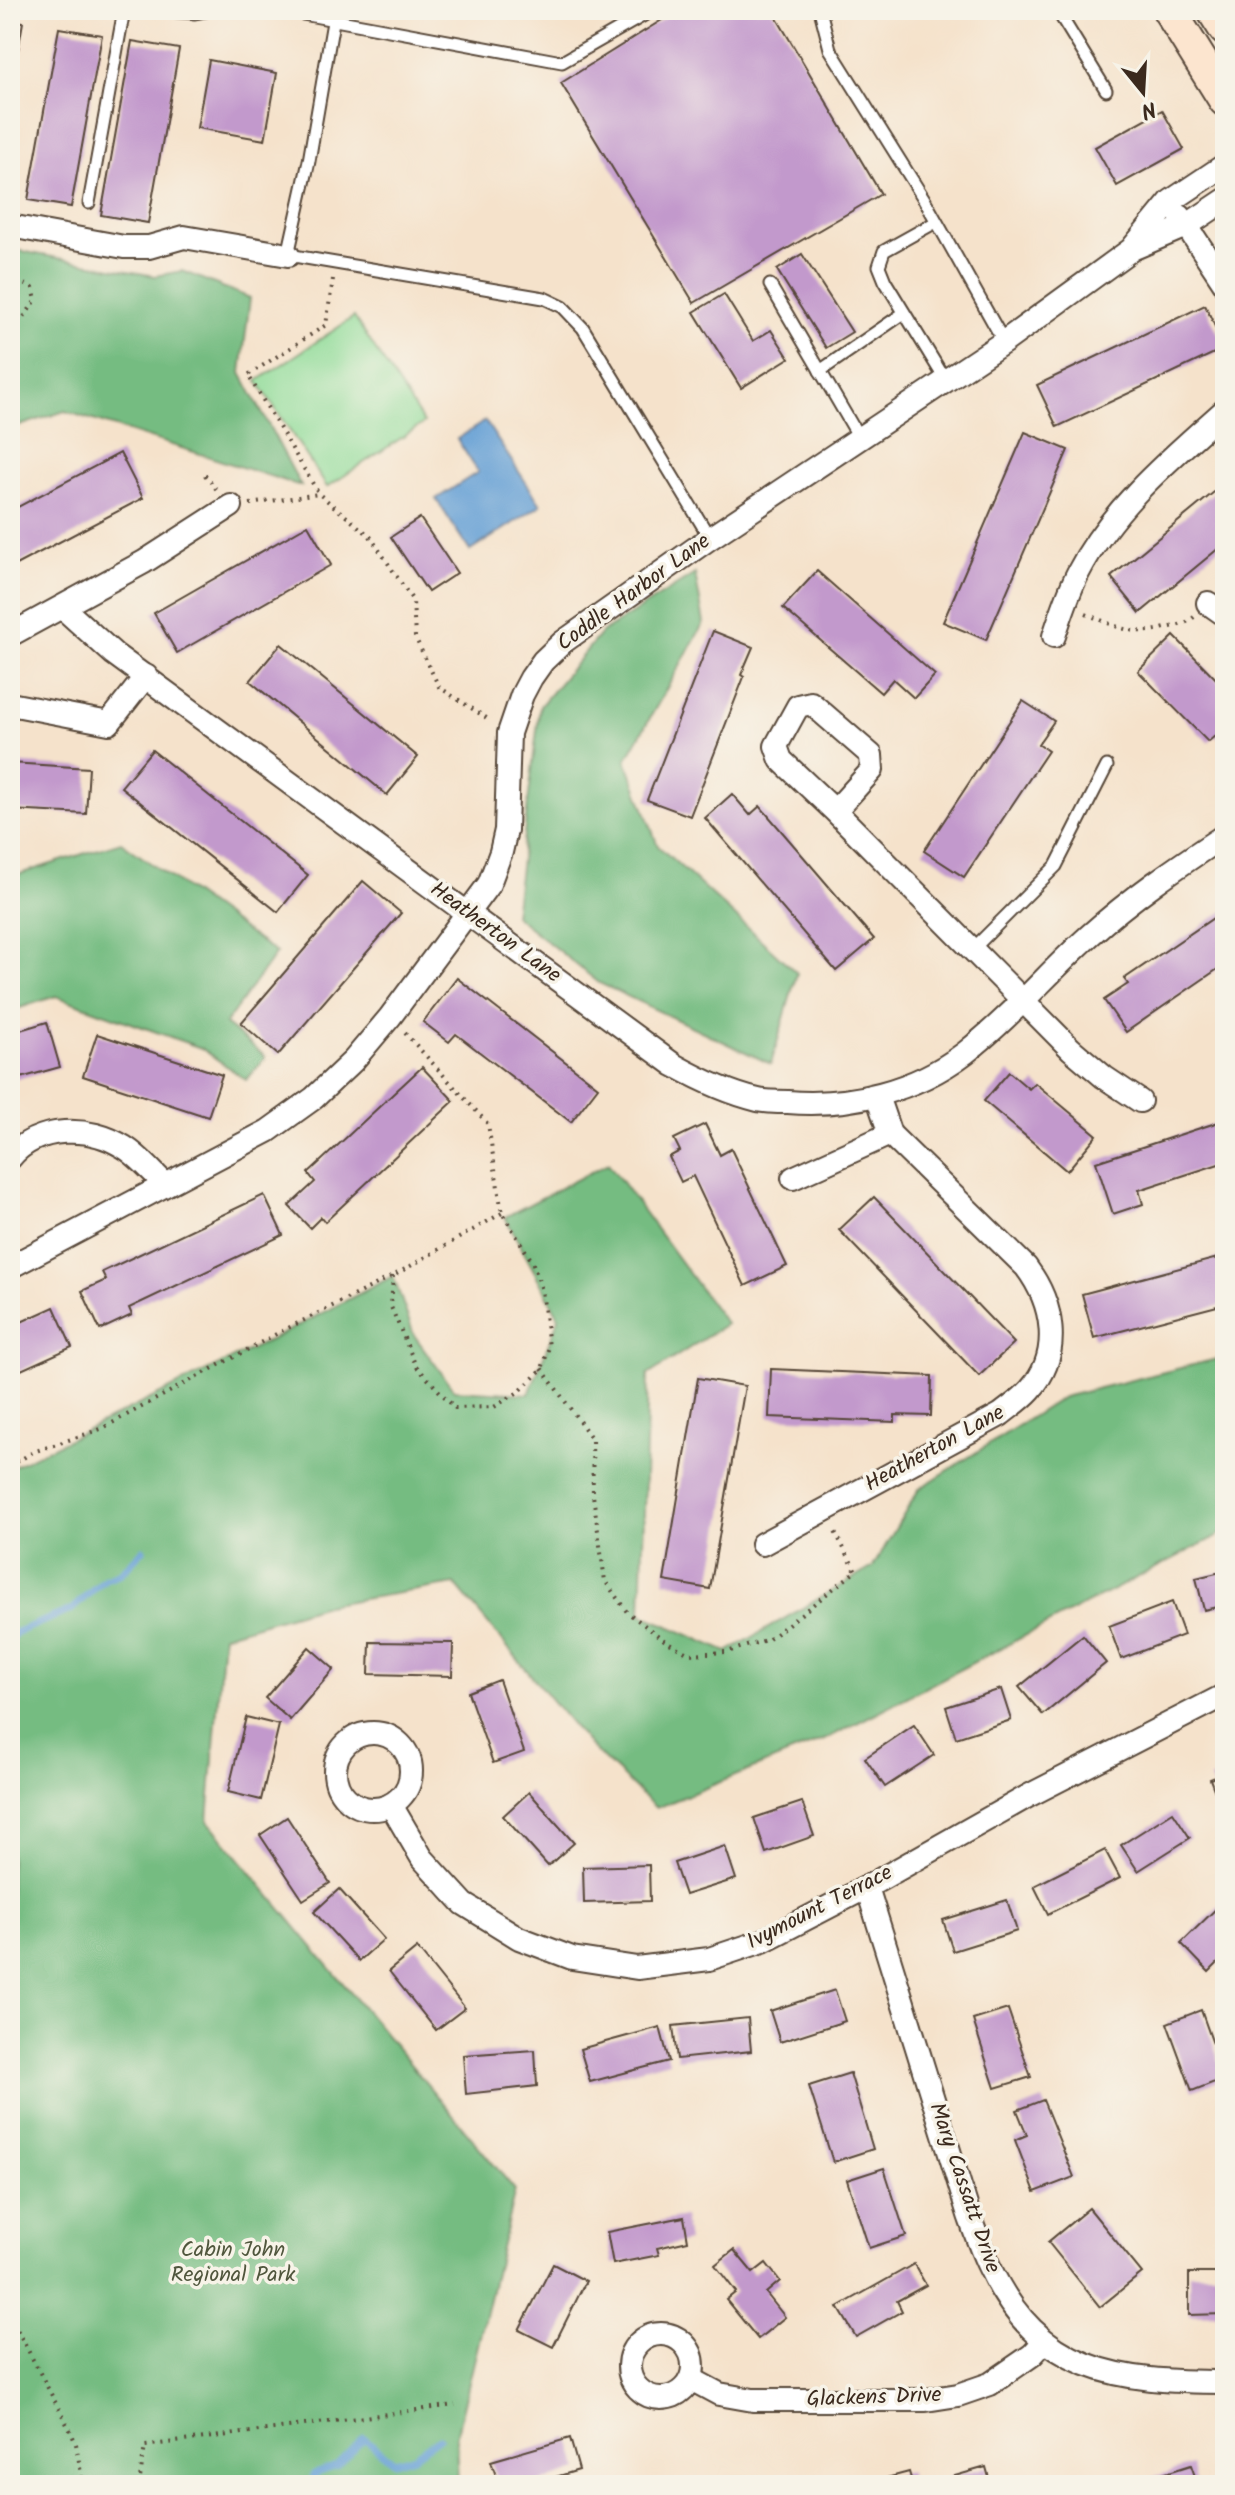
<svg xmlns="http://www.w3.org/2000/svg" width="1235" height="2495" viewBox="0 0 1235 2495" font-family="Kalam,sans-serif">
	<rect width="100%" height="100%" fill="#f7f3e8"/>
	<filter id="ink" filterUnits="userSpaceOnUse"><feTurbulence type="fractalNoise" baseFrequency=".0125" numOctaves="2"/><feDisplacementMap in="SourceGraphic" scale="16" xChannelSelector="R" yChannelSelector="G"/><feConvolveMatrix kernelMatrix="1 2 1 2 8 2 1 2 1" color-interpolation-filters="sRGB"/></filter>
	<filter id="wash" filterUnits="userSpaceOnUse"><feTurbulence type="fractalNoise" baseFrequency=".006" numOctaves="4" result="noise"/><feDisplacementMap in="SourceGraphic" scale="32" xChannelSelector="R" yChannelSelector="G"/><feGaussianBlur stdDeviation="1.8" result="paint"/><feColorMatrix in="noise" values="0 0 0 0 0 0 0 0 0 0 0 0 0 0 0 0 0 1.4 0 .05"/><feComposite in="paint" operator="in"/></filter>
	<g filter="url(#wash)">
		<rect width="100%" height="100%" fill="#f5e2cb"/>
		<path fill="#90dc99" stroke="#66835c" stroke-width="2" d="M354,317l70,106 -97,64 -70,-106z"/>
		<g fill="#74bc81" stroke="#587350" stroke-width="2">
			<path d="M10,249l145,27 27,-5 68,27 -9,75 60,113 -236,-75 -55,18z"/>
			<path d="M695,574l9,49 -78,137 32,86 139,127 -26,91 -172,-81 -85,-68 26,-209 61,-73z"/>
			<path d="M121,842l155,111 -51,71 41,33 -20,23 -45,-32 -145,-52 -46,15v-134z"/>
			<path d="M608,1163l118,161 -78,51 -7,239 86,38 146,-85 46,-78 144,-92 162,-40v175l-401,208 -168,68 -67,-63 -134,-161 -130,21 -102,30 -15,186 307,369 -59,247 2,48h-448v-1017l274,-135 109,-57 21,59 40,55 75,4 30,-77 -54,-100z"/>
		</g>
		<path fill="#66a0d5" stroke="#50657a" stroke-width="2" d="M485,421l56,84 -71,46 -34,-52 42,-27 -21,-33z"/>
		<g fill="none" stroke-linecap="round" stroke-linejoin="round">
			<g stroke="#66a0d5" stroke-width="7">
				<path d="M10,1638l7,-6 54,-22 34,-31 16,-6 22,-23"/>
				<path d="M312,2485l2,-11 23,-8 27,-28 30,24 20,-6 25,-18"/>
			</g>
		</g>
		<g id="blocks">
			<g fill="#c299cc">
				<path d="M525,10h26l-1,6z"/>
				<path d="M678,10h94l109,184 -187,109 -133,-220z"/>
				<path d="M10,19l13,3 -11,63h-2z"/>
				<path d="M59,28l43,7 -31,172 -43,-7z"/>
				<path d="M132,41l47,8 -31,174 -47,-8z"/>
				<path d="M209,60l68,13 -12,67 -68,-12z"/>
				<path d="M1162,110l22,39 -67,37 -22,-39z"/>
				<path d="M802,254l50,78 -26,16 -49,-78z"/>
				<path d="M724,294l29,47 18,-11 18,28 -48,30 -47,-76z"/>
				<path d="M1205,305l20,43 -168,79 -20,-42z"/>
				<path d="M1025,432l43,18 -82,190 -43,-18z"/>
				<path d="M120,453l23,45 -133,70v-57z"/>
				<path d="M1225,483v60l-85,70 -29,-36z"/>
				<path d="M420,518l37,55 -29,19 -37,-55z"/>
				<path d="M308,525l23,40 -154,88 -23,-40z"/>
				<path d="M817,571l118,104 -21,23 -21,-19 -12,14 -98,-85z"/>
				<path d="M713,631l40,16 -12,28 3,2 -54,139 -43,-16z"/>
				<path d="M1174,636l51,52v56l-9,-9 -8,7 -70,-71z"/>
				<path d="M281,644l137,113 -31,38 -137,-114z"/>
				<path d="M1023,701l31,20 -16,23 10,7 -84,126 -40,-26z"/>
				<path d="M152,750l156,125 -30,37 -157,-125z"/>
				<path d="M10,763l79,5 -3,46 -76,-4z"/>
				<path d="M732,794l18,21 10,-9 114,133 -38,32 -131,-153z"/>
				<path d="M363,881l38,32 -123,142 -37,-32z"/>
				<path d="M1225,910v54l-99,68 -22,-32 24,-16 -4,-5z"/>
				<path d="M457,978l141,109 -27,35 -115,-88 -7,8 -26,-20z"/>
				<path d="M47,1022l13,45 -50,14v-48z"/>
				<path d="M97,1034l125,41 -14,42 -125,-41z"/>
				<path d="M422,1067l32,34 -129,121 -4,-5 -11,11 -21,-22 26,-24 -7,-9z"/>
				<path d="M1009,1072l20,17 6,-6 62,52 -30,36 -83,-70z"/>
				<path d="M1225,1120v42l-86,28 4,14 -30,10 -17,-52z"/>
				<path d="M705,1124l15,31 11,-6 56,117 -42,20 -52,-110 -12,6 -12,-25 11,-6 -6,-12z"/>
				<path d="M264,1195l19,40 -154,73 3,7 -32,15 -18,-39 24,-11 -4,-8z"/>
				<path d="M874,1197l140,146 -35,33 -140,-146z"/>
				<path d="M1225,1256v48l-131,34 -12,-44z"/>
				<path d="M54,1307l18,40 -62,28v-48z"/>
				<path d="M771,1369l161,7 -1,40 -36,-1v7l-126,-5z"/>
				<path d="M698,1378l47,8 -35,203 -46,-8z"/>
				<path d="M1225,1571v34l-21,5 -8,-32z"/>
				<path d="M1172,1602l12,33 -63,24 -12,-33z"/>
				<path d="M1083,1635l23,28 -63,52 -24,-28z"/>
				<path d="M370,1642l83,1 -1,33 -83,-2z"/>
				<path d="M309,1647l25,22 -44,51 -25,-22z"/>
				<path d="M499,1680l25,72 -31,11 -25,-71z"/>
				<path d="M1001,1689l10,31 -55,18 -10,-31z"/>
				<path d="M246,1717l33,8 -18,75 -33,-8z"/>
				<path d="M914,1725l20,30 -49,32 -20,-29z"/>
				<path d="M1225,1773v36l-3,1 -12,-31z"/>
				<path d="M529,1792l45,51 -26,23 -45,-50z"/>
				<path d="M802,1802l12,34 -48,17 -12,-35z"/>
				<path d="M1173,1812l17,26 -52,33 -17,-26z"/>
				<path d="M287,1817l43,66 -27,17 -43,-65z"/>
				<path d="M725,1846l11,33 -51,16 -11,-32z"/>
				<path d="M1105,1850l15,28 -72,36 -14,-28z"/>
				<path d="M649,1865l1,36 -66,2 -1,-36z"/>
				<path d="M339,1889l45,50 -25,22 -45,-49z"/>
				<path d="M1007,1900l10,31 -64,20 -10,-31z"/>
				<path d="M1225,1900v56l-16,16 -28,-29z"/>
				<path d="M417,1948l48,60 -29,22 -47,-59z"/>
				<path d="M835,1990l10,31 -65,21 -10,-31z"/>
				<path d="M1008,2009l23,68 -36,11 -22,-68z"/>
				<path d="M1201,2010l24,68 -33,13 -25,-68z"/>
				<path d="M748,2018l3,33 -74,8 -4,-33z"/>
				<path d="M660,2027l9,34 -79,21 -10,-33z"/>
				<path d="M535,2050l2,36 -71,8 -3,-39z"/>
				<path d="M850,2073l23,76 -40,13 -24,-76z"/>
				<path d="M1043,2100l31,77 -39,15 -20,-52 12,-5 -10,-25z"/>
				<path d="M884,2168l22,68 -37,12 -22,-68z"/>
				<path d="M1089,2208l53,65 -42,34 -52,-65z"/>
				<path d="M684,2217l4,24 -31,7 2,7 -46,9 -6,-32z"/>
				<path d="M734,2250l19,23 13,-10 14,18 -14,12 19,24 -27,22 -32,-39 10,-8 -21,-27z"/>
				<path d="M553,2264l33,17 -33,66 -34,-17z"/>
				<path d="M914,2264l12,21 -29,16 5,10 -46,26 -18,-30z"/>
				<path d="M1189,2273h36v41l-36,1z"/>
				<path d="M570,2438l9,32 -50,15h-30l-8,-24z"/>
				<path d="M1191,2465l7,20h-52l-2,-5z"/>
				<path d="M986,2467l5,18h-63l-1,-1z"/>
				<path d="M909,2472l4,13h-49v-1z"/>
			</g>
		</g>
	</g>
	<g filter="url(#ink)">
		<use href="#blocks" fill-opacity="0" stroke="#574638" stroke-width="2"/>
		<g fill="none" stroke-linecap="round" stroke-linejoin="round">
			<g stroke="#574638" stroke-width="15">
				<g id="lane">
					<path d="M153,10l42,3 16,-3"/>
					<path d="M281,10l281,52 91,-52"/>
					<path d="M335,10l-26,151 -21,94 256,43 19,9 20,21 127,210"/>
					<path d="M820,10l10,39 94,150 80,143"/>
					<path d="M1057,10l49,80"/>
					<path d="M89,203l35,-193"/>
					<path d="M936,222l-52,29 -5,15 6,15 61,100"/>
					<path d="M770,285l90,154"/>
					<path d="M820,371l84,-58"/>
					<path d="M972,950l84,-84 51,-100"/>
				</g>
			</g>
			<g stroke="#574638" stroke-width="26">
				<g id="street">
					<path d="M1180,216l45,68"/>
					<path d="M10,226l114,21h25l35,-10 104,18"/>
					<path d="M1134,246l37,-45 54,-36"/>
					<path d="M1208,603l17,12"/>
					<path d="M63,608l51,46 560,411c27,15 54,28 84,35 9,2 20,2 30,2 62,5 127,-11 177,-49 45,-35 82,-79 124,-117 42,-38 89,-70 136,-101"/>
					<path d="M10,635l134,-73 87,-56"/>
					<path d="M1054,636c7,-21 14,-43 24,-63 34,-66 92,-114 147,-163"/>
					<path d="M10,704l99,19 37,-47"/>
					<path d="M835,811l37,-41 -1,-15 -60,-52 -13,3 -22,40 5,14 54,51 236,238 33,28 36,24"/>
					<path d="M10,1158c27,-33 80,-33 114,-11 15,9 28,25 41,37"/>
					<path d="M793,1178l97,-44"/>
					<path d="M10,1267l258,-136 46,-33 39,-37 37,-44 99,-133 12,-32 5,-22 3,-97 13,-38 9,-17 12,-17 20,-19 147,-104 294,-196 128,-93 54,-23 39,-26"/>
					<path d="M762,1544l238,-129c10,-8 21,-15 30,-25 33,-37 23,-87 -4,-123l-136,-133 -13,-38"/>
					<circle cx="373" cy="1771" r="38"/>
					<path d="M391,1805l31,53 42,46 55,34 53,20 65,10 72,-9 54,-18 104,-54 163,-92 195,-100"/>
					<path d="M867,1887l102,328c6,17 12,35 20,51 50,107 129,116 236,116"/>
					<circle cx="661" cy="2366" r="32"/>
					<path d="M691,2379l28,15 34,6h173l32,-5 32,-11 42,-29 12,-13"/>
				</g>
			</g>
			<g stroke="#574638" stroke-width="36">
				<g id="secondary">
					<path d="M1169,10l56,90"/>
					<path d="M1213,10l12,19"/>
				</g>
			</g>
			<g stroke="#574638" stroke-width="4" stroke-dasharray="2 6" stroke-linecap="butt">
				<path d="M10,278l23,10 3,12 -12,17 -14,11"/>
				<path d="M333,279l-7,46 -78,50 71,119 51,42 43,65 2,36 24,50 52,34"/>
				<path d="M205,475l12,15"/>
				<path d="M250,504l69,-10"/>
				<path d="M1086,614c31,12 45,23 79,14 11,-2 20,-3 29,-11"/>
				<path d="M393,1276l-2,31 25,59 39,42 39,-1 26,-16 22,-22 7,-22 -7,-57 -10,-29 -30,-48 -14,-89 -83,-91"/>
				<path d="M542,1369l50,70 1,56 12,86 22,31 37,28 25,14 38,-2 42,-13 87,-68 -22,-41"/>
				<path d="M10,1466l23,-14 68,-23 179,-97 113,-56 109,-63"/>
				<path d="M10,2316l61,116 5,12 7,41"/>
				<path d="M139,2485l6,-39 310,-41"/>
			</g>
			<use href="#lane" stroke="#fff" stroke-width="11"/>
			<use href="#street" stroke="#fff" stroke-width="22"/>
			<use href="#secondary" stroke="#fce5cf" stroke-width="32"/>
		</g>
	</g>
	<g text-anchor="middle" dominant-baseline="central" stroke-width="7" stroke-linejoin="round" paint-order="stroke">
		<g font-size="22" fill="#3b2a1e" stroke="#f7f3e8">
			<text transform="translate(634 593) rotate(-36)">Coddle Harbor Lane</text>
			<text transform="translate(495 933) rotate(36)">Heatherton Lane</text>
			<text transform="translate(935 1449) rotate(-29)">Heatherton Lane</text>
			<text transform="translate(820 1908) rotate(-27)">Ivymount Terrace</text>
			<text transform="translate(964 2188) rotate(71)">Mary Cassatt Drive</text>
			<text transform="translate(874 2398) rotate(-2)">Glackens Drive</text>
		</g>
		<g font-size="22" fill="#50563d" stroke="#f7f3e8">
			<text x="233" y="2250">Cabin John<tspan x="233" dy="25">Regional Park</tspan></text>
		</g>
	</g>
	<rect width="1235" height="2495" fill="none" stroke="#f7f3e8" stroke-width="40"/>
	<g transform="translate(1143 92) rotate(162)" stroke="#f7f3e8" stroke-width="6" paint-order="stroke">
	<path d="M0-6L14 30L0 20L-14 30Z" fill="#3b2a1e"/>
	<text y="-12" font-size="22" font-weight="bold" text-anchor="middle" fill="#3b2a1e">N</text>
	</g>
</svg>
